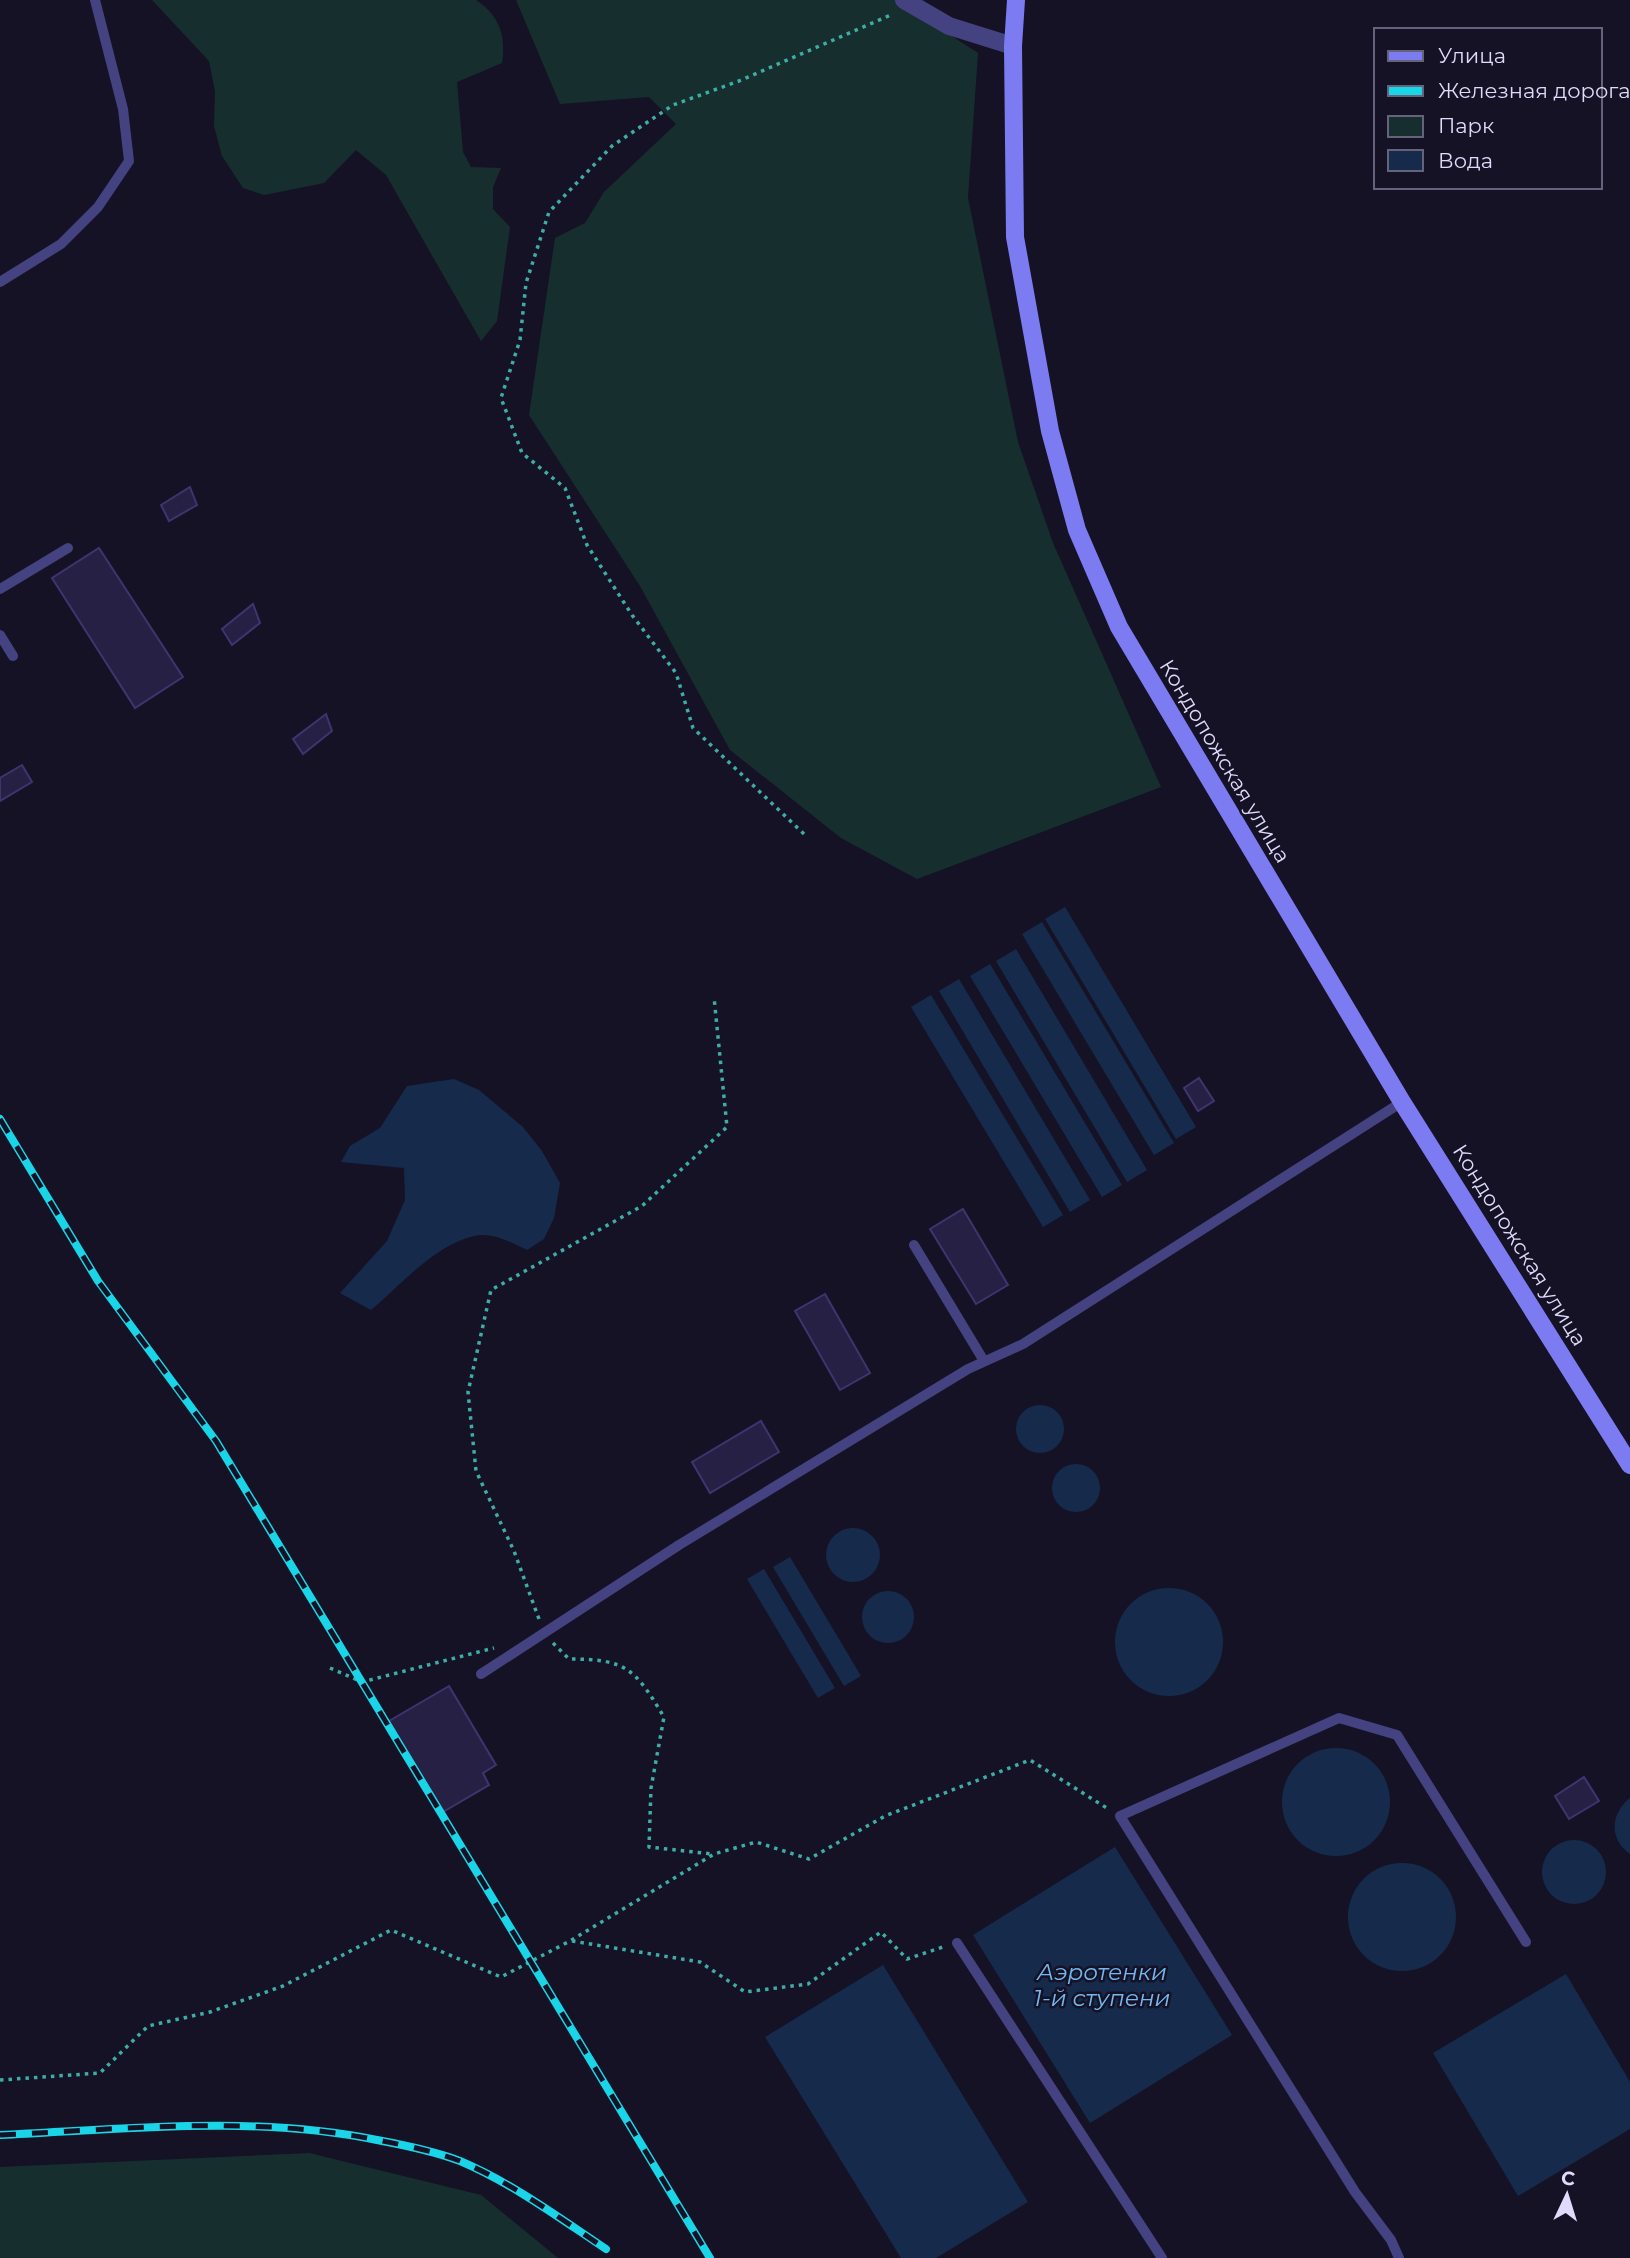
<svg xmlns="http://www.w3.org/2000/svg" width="1630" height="2258" viewBox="0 0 1630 2258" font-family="Montserrat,sans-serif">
	<rect width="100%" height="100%" fill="#151226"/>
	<g fill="#162f2e">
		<path d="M152,0h324c24,16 30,36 26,63l-45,19 6,70 8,15 30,1 -8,19v22l17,18 -13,94 -16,20 -95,-166 -30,-25 -32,33 -60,12 -21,-7 -21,-32 -8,-30 1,-35 -6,-30z"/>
		<path d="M516,0h380l82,53 -10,145 50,244 35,101 108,244 -244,92 -76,-41 -111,-88 -90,-164 -111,-171 26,-177 30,-15 19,-31 72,-68 -27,-27 -89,7z"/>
		<path d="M309,2153l172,42 77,63h-558v-91z"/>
	</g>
	<g fill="#162b4c">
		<path d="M1065,907l131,220 -20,12 -131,-220z"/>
		<path d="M1042,922l132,221 -20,12 -132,-221z"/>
		<path d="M1016,949l131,221 -20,12 -131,-221z"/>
		<path d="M990,964l132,221 -20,12 -132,-221z"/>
		<path d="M959,979l131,221 -20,12 -131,-221z"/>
		<path d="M931,995l132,220 -20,12 -132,-220z"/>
		<path d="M454,1079l25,11 44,37 19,24 18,32 -6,35 -10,21 -17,11c-13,-6 -30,-16 -46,-15 -41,4 -80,50 -110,75l-31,-17 47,-52 18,-41 -1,-32 -63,-6 9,-16 30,-18 27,-42z"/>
		<circle cx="1040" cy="1429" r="24"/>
		<circle cx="1076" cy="1488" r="24"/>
		<circle cx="853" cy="1555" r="27"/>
		<path d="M790,1557l71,119 -17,10 -71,-119z"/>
		<path d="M764,1569l71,119 -17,10 -71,-119z"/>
		<circle cx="1169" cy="1642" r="54"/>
		<circle cx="888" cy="1617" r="26"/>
		<circle cx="1336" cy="1802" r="54"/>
		<path d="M1630,1798v56c-21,-15 -20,-40 0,-56z"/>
		<circle cx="1574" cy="1872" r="32"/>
		<path d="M1115,1847l117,188 -142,88 -117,-188z"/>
		<circle cx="1402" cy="1917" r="54"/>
		<path d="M883,1965l145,237 -92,56h-35l-136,-221z"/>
		<path d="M1566,1974l64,108v47l-112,67 -85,-143z"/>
	</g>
	<g fill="#272045" stroke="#3f346e" stroke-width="2">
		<path d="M190,487l7,18 -28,16 -8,-16z"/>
		<path d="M99,548l84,129 -48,31 -83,-130z"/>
		<path d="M253,604l7,19 -28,22 -10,-16z"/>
		<path d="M326,714l6,17 -29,23 -10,-15z"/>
		<path d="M22,765l10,17 -32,19v-23z"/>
		<path d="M1199,1078l15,23 -16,10 -14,-23z"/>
		<path d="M963,1209l45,76 -32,19 -46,-75z"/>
		<path d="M825,1294l45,79 -30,17 -45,-79z"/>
		<path d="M761,1421l18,31 -69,41 -18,-31z"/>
		<path d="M449,1686l47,79 -13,8 6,12 -46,27 -54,-91z"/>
		<path d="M1584,1777l15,24 -30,18 -14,-23z"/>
	</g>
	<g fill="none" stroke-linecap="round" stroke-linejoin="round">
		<g stroke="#3dada5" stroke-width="3.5" stroke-dasharray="3.5 5" stroke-linecap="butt">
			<path d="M804,834l-111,-106 -17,-55 -44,-58 -45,-70 -22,-57 -43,-35 -21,-55 19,-58 6,-57 23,-71 63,-66 61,-41 66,-24 154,-67"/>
			<path d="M539,1619l-25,-68 -38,-80 -8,-79 23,-102 151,-84 85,-79 -13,-130"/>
			<path d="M553,1643l16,16c58,0 66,10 95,58l-13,71 -2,59 63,7"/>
			<path d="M330,1668l32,14 132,-34"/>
			<path d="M572,1941l128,21 45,30 63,-8 73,-52 26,27 39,-13"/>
			<path d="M0,2080l100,-7 48,-47 62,-14 73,-26 108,-56 110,47 69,-36 144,-87 42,-12 53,17 76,-43 145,-56 80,50"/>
		</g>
		<g stroke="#444280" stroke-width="10">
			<path d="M0,282l61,-38 37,-37 31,-46 -6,-52 -28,-109"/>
			<path d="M0,589l68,-41"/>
			<path d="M0,635l13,21"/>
			<path d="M914,1245l70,116"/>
			<path d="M481,1674l198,-129 289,-176 55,-25 379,-242"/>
			<path d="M957,1943l205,315"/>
			<path d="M1399,2258l-8,-18 -36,-48 -235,-376 219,-98 58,17 129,207"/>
		</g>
		<path stroke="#444280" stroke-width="18" d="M904,0l45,26 64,20"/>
		<path stroke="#7d7bf1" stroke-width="18" d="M1016,0l-3,46 2,191 35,194 27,99 42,97 283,475 228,363"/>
		<g stroke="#1ad5e7" stroke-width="8">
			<g id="rail">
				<path d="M0,1119l98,162 118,160 494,817"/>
				<path d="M0,2135c126,-6 253,-20 377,5 27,5 57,11 83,21 52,22 98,56 146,88"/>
			</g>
		</g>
		<use href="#rail" stroke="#151226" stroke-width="5" stroke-dasharray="16" stroke-linecap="butt"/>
	</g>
	<g text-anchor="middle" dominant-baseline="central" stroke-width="5" stroke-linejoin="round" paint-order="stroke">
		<g font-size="21" fill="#dedbfb" stroke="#151226">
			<text transform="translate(1225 761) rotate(59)">Кондопожская улица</text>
			<text transform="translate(1520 1245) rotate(58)">Кондопожская улица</text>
		</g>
		<g font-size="23" font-style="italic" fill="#73b8f1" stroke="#151226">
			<text x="1102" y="1972">Аэротенки<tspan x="1102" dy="26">1-й ступени</tspan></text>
		</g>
	</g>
	<rect x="1374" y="28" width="228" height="161" fill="#151226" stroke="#65627b" stroke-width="2"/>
	<rect x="1388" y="51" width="35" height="10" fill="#7d7bf1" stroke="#65627b" stroke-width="2"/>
	<text x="1438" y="63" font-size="21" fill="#dedbfb">Улица</text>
	<rect x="1388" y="86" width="35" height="10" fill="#1ad5e7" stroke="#65627b" stroke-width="2"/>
	<text x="1438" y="98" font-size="21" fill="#dedbfb">Железная дорога</text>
	<rect x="1388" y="116" width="35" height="21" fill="#162f2e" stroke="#65627b" stroke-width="2"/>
	<text x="1438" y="133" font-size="21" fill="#dedbfb">Парк</text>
	<rect x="1388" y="150" width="35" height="21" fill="#162b4c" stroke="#65627b" stroke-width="2"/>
	<text x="1438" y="168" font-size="21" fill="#dedbfb">Вода</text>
	<g transform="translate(1567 2195) rotate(4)" stroke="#151226" stroke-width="5" paint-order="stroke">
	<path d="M0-5L12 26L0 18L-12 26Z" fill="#dedbfb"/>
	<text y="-10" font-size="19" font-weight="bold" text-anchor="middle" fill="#dedbfb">С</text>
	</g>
</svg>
